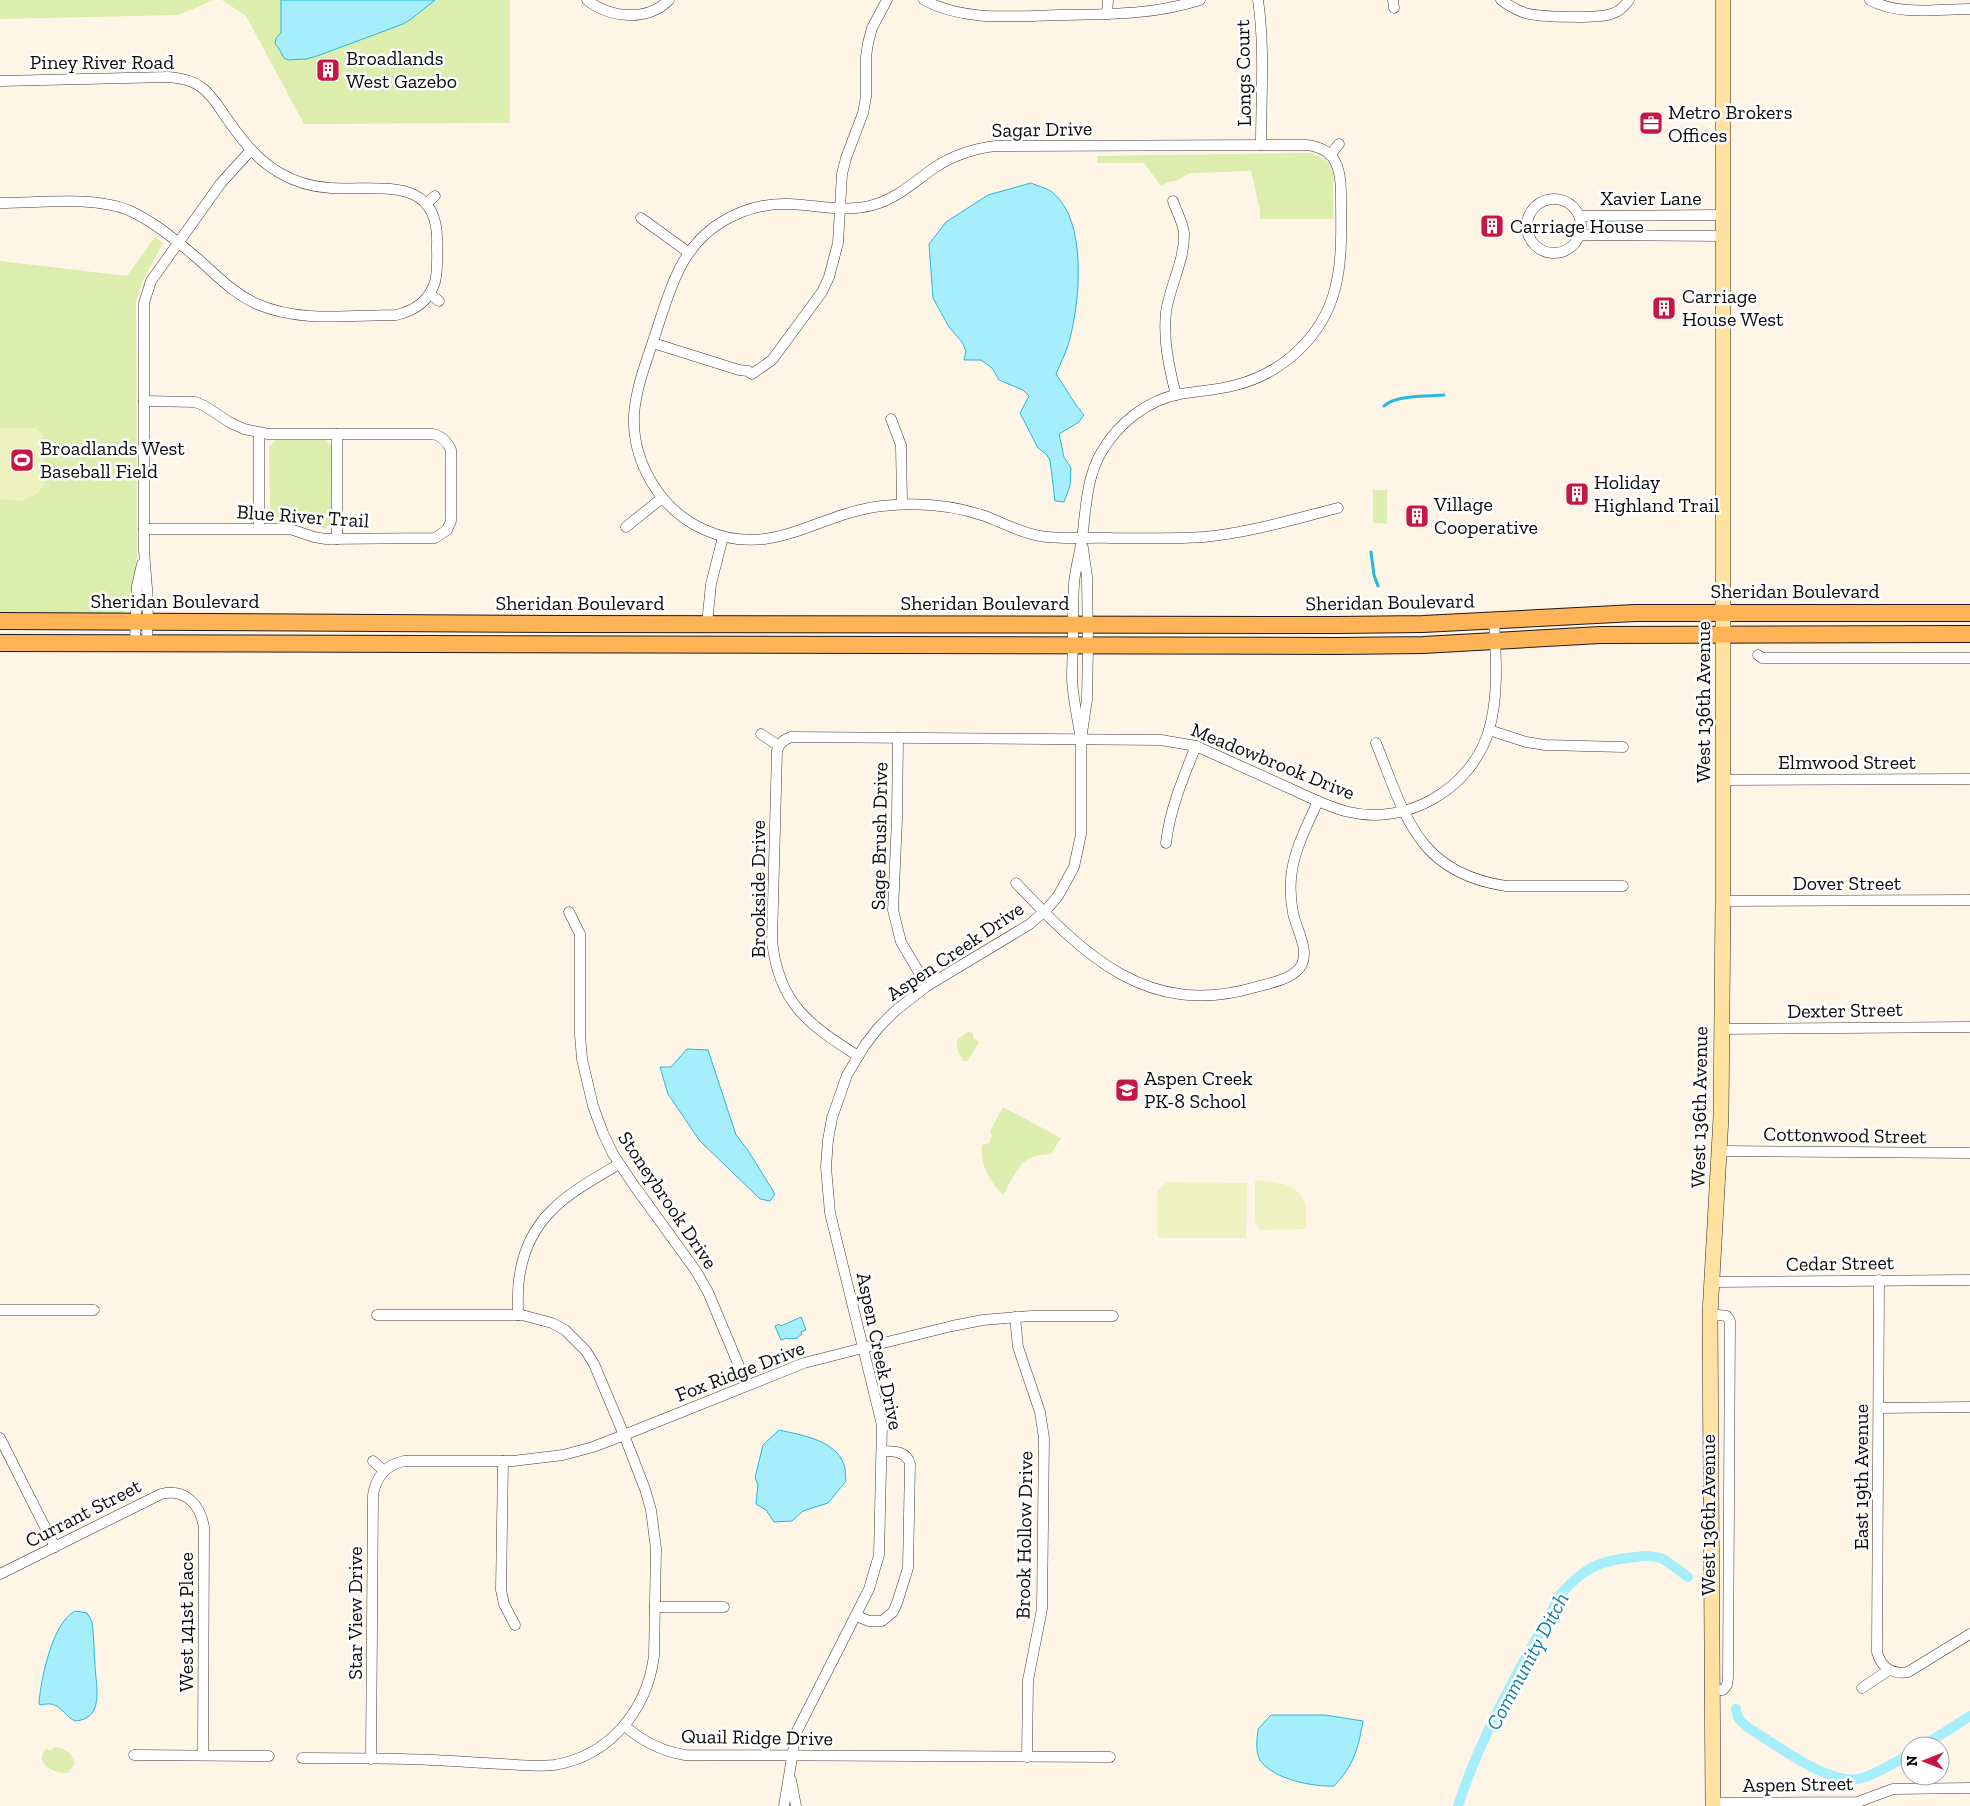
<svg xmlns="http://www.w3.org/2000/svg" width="1970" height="1806" viewBox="0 0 1970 1806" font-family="'Zilla Slab',serif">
	<rect width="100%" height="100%" fill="#fff5e7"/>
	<g fill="#dcedae">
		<path d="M0,0h214l-35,15 -179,4z"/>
		<path d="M222,0h288v123l-206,1 -58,-108z"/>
		<path d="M1311,153c10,4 18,8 22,18v48h-73v-9l-9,-39 -61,2 -14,8 -8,1 -7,4 -17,-23h-47v-7z"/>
		<path d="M155,237l8,6 -20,37 -7,21 1,254 -5,52 -8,6 -9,1 -115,-2v-351l127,15z"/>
		<path d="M276,440h50l6,6 -1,74 -6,9 -26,-10 -23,-2 -6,-8 -1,-62z"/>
		<path d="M1373,490h14v34l-14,-1z"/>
		<path d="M967,1032l6,1v5l6,4 -11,19h-4c-6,-7 -8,-12 -7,-21z"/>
		<path d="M1003,1107l58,31 -10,16c-32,1 -33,16 -48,41 -15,-16 -22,-28 -21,-50l7,-2 3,-7 -2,-5z"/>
		<path d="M54,1747c10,1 20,6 20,18l-6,8c-14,1 -35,-10 -22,-24l5,1z"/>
	</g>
	<g fill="#ecf3c1">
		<path d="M0,428h36l7,7 1,50 -6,8 -17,8 -21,-2z"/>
		<path d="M1255,1180c17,2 41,1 49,21 3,7 2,20 2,28l-46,1 -5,-7z"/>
		<path d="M1167,1182l80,1 -1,55h-88l-1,-47z"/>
	</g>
	<g fill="#a6eefc" stroke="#27b8da">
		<path d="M281,0h154l-25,20 -7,4 -86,32 -11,3 -18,1 -4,-2 -6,-11 -3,-3 1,-6 5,-5z"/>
		<path d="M1031,183c6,3 16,5 21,9 36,28 28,111 17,150 -3,11 -9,22 -13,32l20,31 8,10 -5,7 -20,12 5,23 7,11 -1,18 -6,16 -9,-1 -5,-41 -4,-6 -8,-6 -18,-35 9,-17 -6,-6 -24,-10 -7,-12 -11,-8h-17l2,-9 -4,-9 -13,-15 -16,-29 -4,-54 17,-22 42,-27z"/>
		<path d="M687,1049l21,1 28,85 11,14 28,45 -5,7 -10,-2 -60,-58 -32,-47 -8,-27h11z"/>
		<path d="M801,1317l5,13 -5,2 1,2 -5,4 -9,1 -1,-1 -6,2 -6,-14 4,-2 2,2z"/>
		<path d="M779,1430c22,5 57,10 65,35 2,4 1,11 2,16l-18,22 -25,8 -11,10 -18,1 -8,-12 -10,-6 2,-20 -3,-6 8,-33z"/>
		<path d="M75,1611l12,2 5,9c2,15 2,29 3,44 1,20 10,53 -20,55 -15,-8 -14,-21 -35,-16l-1,-2c2,-24 13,-80 36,-92z"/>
		<path d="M1271,1715h54l38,6c-5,28 -9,44 -29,65 -21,1 -62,-7 -74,-26 -5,-9 -3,-21 -2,-31z"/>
	</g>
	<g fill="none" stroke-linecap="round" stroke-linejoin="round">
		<g stroke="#27b8da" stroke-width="3">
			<path d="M1384,406c11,-11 44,-10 60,-11"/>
			<path d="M1371,552l3,23 4,11"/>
		</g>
		<g stroke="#a6eefc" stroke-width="10">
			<path d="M1736,1709l2,9 9,9c27,16 79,57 111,52 13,-2 40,-18 52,-25"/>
			<path d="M1923,1746l47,-30"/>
			<path d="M1458,1806c24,-75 65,-142 102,-211 23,-27 40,-35 76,-38 9,-1 18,-2 27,2 8,5 17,12 25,18"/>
		</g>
		<g stroke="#3d3d3d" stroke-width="11">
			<g id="street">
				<path d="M587,0c23,18 60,22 82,0"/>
				<path d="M924,0c41,22 90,16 136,15 49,-1 93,0 140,-15"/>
				<path d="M1258,0c7,48 3,96 3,145"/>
				<path d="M1393,0l1,8"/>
				<path d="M1501,0c7,5 15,10 24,13 15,4 71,6 86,1 7,-2 14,-8 18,-14"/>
				<path d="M1870,0c29,16 68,9 100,9"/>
				<path d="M1107,14l1,-14"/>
				<path d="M0,81l169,-4c12,1 23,3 32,10 10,7 16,17 22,26 16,23 32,46 57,60 15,9 33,14 51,15 48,3 109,-14 106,57 0,12 1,26 -2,37 -6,19 -21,29 -39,33 -45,0 -96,8 -139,-11 -27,-12 -44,-33 -66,-51 -19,-16 -40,-33 -63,-43 -35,-14 -89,-7 -128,-7"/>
				<path d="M1330,155l9,-11"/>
				<circle cx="1554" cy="226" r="27"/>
				<path d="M1173,201c3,9 10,22 11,32 1,27 -14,52 -18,79 -3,29 3,55 10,83"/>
				<path d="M426,204l9,-8"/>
				<path d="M1579,216l144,-1"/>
				<path d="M641,218l47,34"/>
				<path d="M1580,235l143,1"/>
				<path d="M430,294l9,7"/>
				<path d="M653,343l86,27 9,1 4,3 20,-14 50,-68 7,-15 9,-34 4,-69 4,-16 17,-45 3,-16v-40l2,-14 4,-15 15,-28"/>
				<path d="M144,401l51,1 10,4 24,16 15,7 24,5h165c9,2 14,7 18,16v71l-4,9 -12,8 -109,1 -12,-2 -24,-8h-146"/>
				<path d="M891,419l10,26 1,59"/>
				<path d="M259,433v95"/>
				<path d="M337,434v105"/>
				<path d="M626,527l36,-29"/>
				<path d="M707,624l4,-40 12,-47"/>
				<path d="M135,643l2,-57 5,-22"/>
				<path d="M147,643l1,-42 -4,-50v-248l7,-22 70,-98 30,-33"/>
				<path d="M1758,655l4,3h208"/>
				<path d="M1489,730l37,12 19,3 78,2"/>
				<path d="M761,734l18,12"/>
				<path d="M898,738l-1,81 -4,91 8,32 26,44"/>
				<path d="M1081,740c-3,-20 -8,-40 -9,-61 0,-14 1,-28 1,-42 0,-17 0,-35 1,-53 1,-15 6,-30 8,-45 4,-30 4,-61 20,-88 17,-28 45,-51 78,-57 18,-3 38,-4 56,-9 47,-12 87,-49 99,-96 8,-31 6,-64 6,-95 0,-26 -5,-46 -35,-49l-311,1c-22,3 -42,9 -61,22 -20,14 -36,30 -61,37 -28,8 -55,0 -84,-1 -24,-1 -48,6 -69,19 -38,24 -49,63 -62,103 -9,29 -22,59 -24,89 -2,48 27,96 71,115 68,30 112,-17 177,-24 34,-4 70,-1 103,10 18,7 36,17 55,20 24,4 49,1 72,2 31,0 62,1 92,-1 45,-4 90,-18 134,-29"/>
				<path d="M1376,743c29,72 41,130 130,143h117"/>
				<path d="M1723,780l247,-1"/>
				<path d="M1166,843c4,-34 17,-65 30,-97"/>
				<path d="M1016,883c69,73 132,136 240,104 14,-4 39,-8 46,-23 7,-15 -6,-36 -9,-51 -2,-11 -3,-23 -2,-34 2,-28 16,-53 27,-78"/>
				<path d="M1723,901l247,-1"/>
				<path d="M569,912l11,22v101l2,24 11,47 10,27 10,21 20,30 63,87 12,21 39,93"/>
				<path d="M1721,1029l249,-2"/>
				<path d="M858,1056c-50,-32 -79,-52 -86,-115l5,-190c3,-8 6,-11 14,-14l370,3 35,6c31,14 62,28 93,42 20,9 39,19 60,24 59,14 123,-24 140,-82 10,-35 7,-74 5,-110"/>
				<path d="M1719,1151l251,2"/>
				<path d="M1879,1280l-2,372c4,15 15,23 31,20l62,-38"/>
				<path d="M1711,1282l259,-2"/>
				<path d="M0,1310h94"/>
				<path d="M1710,1314l17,2 3,5 -2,357 -1,7 -4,5h-12"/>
				<path d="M518,1315c0,-14 -1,-28 2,-42 10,-60 52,-81 99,-109"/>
				<path d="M1015,1317l3,30 22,65 4,26 -2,171 -14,71 -1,77"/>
				<path d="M1879,1408l91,-1"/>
				<path d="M0,1438l55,109"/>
				<path d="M373,1461l11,10"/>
				<path d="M503,1461l-2,129 3,14 11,21"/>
				<path d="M0,1574l161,-80c24,-6 39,10 43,33l-1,228"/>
				<path d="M655,1607h69"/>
				<path d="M856,1616l13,5h13l11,-9 4,-9 11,-35 2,-104c-3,-13 -17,-13 -28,-13"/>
				<path d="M1862,1688l27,-18"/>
				<path d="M625,1726c18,16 36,25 60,29l425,2"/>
				<path d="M134,1755l135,1"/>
				<path d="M302,1758c43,0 87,0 130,2 24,1 48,3 72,4 16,1 33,3 50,1 56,-9 93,-55 100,-109l2,-107 -5,-39 -6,-21 -21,-54 -30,-71 -8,-13 -21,-21 -13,-7 -30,-8h-145"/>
				<path d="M371,1759l2,-264c3,-19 13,-30 31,-34h109l50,-6 30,-8 31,-12 180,-72 59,-15 89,-22 31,-6 48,-4h82"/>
				<path d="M791,1780l5,26"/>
				<path d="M1713,1803l145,-1 35,-13 77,-1"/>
				<path d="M784,1806l12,-73 73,-144 10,-34 3,-130 -52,-212 -4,-46 2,-27 4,-22 15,-43 18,-30 14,-18 16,-16 32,-25 103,-62 17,-15 11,-13 16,-29 7,-33v-94l6,-41 1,-53 -1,-69 -4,-29"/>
			</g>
		</g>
		<g stroke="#2c2c2c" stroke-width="16">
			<path id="secondary" d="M1713,1806l-3,-492 11,-197 2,-216v-901"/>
		</g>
		<g stroke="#1b1b1b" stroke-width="18">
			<g id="primary">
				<path d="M0,621l565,3 772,1 86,-1 212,-11h335"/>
				<path d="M0,643l1339,3 84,-1 177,-10 370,-1"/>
			</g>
		</g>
		<use href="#street" stroke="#fff" stroke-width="10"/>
		<use href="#secondary" stroke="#ffe1a2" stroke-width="15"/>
		<use href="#primary" stroke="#ffb357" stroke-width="16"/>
	</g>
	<defs>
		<g id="building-square" transform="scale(1.25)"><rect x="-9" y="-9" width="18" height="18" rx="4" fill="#c61744" stroke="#fff"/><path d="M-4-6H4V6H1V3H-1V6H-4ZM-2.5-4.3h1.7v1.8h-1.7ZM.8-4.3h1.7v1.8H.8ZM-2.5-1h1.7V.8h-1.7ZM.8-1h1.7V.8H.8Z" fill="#fff"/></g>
		<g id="office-square" transform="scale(1.25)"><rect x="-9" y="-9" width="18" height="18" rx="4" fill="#c61744" stroke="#fff"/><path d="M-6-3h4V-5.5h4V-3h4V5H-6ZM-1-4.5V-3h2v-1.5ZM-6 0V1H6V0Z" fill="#fff"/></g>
		<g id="stadium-square" transform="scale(1.25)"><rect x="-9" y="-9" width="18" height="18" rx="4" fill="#c61744" stroke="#fff"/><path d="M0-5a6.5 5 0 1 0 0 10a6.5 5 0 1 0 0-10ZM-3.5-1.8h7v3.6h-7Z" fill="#fff"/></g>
		<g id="school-square" transform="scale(1.25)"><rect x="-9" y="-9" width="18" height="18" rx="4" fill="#c61744" stroke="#fff"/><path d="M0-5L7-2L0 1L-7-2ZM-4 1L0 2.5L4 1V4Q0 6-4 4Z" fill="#fff"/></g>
	</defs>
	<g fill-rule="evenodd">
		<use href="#building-square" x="328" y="70"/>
		<use href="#office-square" x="1651" y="123"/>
		<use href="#building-square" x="1492" y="226"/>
		<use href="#building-square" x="1664" y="308"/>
		<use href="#stadium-square" x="22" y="460"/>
		<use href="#building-square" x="1577" y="494"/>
		<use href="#building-square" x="1417" y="516"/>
		<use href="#school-square" x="1127" y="1090"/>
	</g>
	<g text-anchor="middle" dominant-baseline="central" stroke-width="5" stroke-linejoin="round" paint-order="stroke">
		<g font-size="20" fill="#0a0a0a" stroke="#fff" text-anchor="start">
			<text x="346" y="58">Broadlands<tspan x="346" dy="23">West Gazebo</tspan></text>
			<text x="1668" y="112">Metro Brokers<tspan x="1668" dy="23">Offices</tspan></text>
			<text x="1510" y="226">Carriage House</text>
			<text x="1682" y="296">Carriage<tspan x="1682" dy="23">House West</tspan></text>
			<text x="40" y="448">Broadlands West<tspan x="40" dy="23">Baseball Field</tspan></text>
			<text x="1594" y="482">Holiday<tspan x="1594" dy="23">Highland Trail</tspan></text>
			<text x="1434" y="504">Village<tspan x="1434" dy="23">Cooperative</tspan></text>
			<text x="1144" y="1078">Aspen Creek<tspan x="1144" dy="23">PK-8 School</tspan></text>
		</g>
		<g font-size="20" fill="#0a0a0a" stroke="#fff">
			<text x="102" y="62">Piney River Road</text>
			<text transform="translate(1243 73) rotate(-91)">Longs Court</text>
			<text transform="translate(1042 129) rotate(-1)">Sagar Drive</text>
			<text x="1651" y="198">Xavier Lane</text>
			<text transform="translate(303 516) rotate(4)">Blue River Trail</text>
			<text x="1795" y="591">Sheridan Boulevard</text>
			<text x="175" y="601">Sheridan Boulevard</text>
			<text transform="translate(1390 602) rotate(-1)">Sheridan Boulevard</text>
			<text x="580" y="603">Sheridan Boulevard</text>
			<text x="985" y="603">Sheridan Boulevard</text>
			<text transform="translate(1703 702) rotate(-90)">West 136th Avenue</text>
			<text transform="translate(1273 761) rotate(22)">Meadowbrook Drive</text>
			<text x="1847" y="762">Elmwood Street</text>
			<text transform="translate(879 836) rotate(-89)">Sage Brush Drive</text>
			<text x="1847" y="883">Dover Street</text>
			<text transform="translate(758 889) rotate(-90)">Brookside Drive</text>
			<text transform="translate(955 951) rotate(-34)">Aspen Creek Drive</text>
			<text transform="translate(1845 1010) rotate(-1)">Dexter Street</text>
			<text transform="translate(1699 1107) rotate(-89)">West 136th Avenue</text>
			<text transform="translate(1845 1135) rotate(1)">Cottonwood Street</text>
			<text transform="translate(668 1200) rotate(56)">Stoneybrook Drive</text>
			<text transform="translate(1840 1263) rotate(-1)">Cedar Street</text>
			<text transform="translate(880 1351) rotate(78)">Aspen Creek Drive</text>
			<text transform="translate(740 1371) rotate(-21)">Fox Ridge Drive</text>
			<text transform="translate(1861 1477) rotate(-90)">East 19th Avenue</text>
			<text transform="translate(83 1513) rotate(-27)">Currant Street</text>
			<text transform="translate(1708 1515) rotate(-90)">West 136th Avenue</text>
			<text transform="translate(1024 1535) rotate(-89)">Brook Hollow Drive</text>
			<text transform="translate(355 1613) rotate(-90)">Star View Drive</text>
			<text transform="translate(186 1622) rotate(-90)">West 141st Place</text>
			<text transform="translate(757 1737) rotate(1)">Quail Ridge Drive</text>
			<text transform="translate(1798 1784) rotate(-1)">Aspen Street</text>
		</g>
		<g font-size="21" font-style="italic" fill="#0a7d9f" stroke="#fff">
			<text transform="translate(1527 1661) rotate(-62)">Community Ditch</text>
		</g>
	</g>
	<g transform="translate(1925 1761) rotate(270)"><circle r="24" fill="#ffffff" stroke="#9d9d9d"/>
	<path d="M0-4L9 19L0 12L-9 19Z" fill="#c61744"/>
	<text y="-8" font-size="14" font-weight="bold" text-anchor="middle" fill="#0a0a0a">N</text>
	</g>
</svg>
